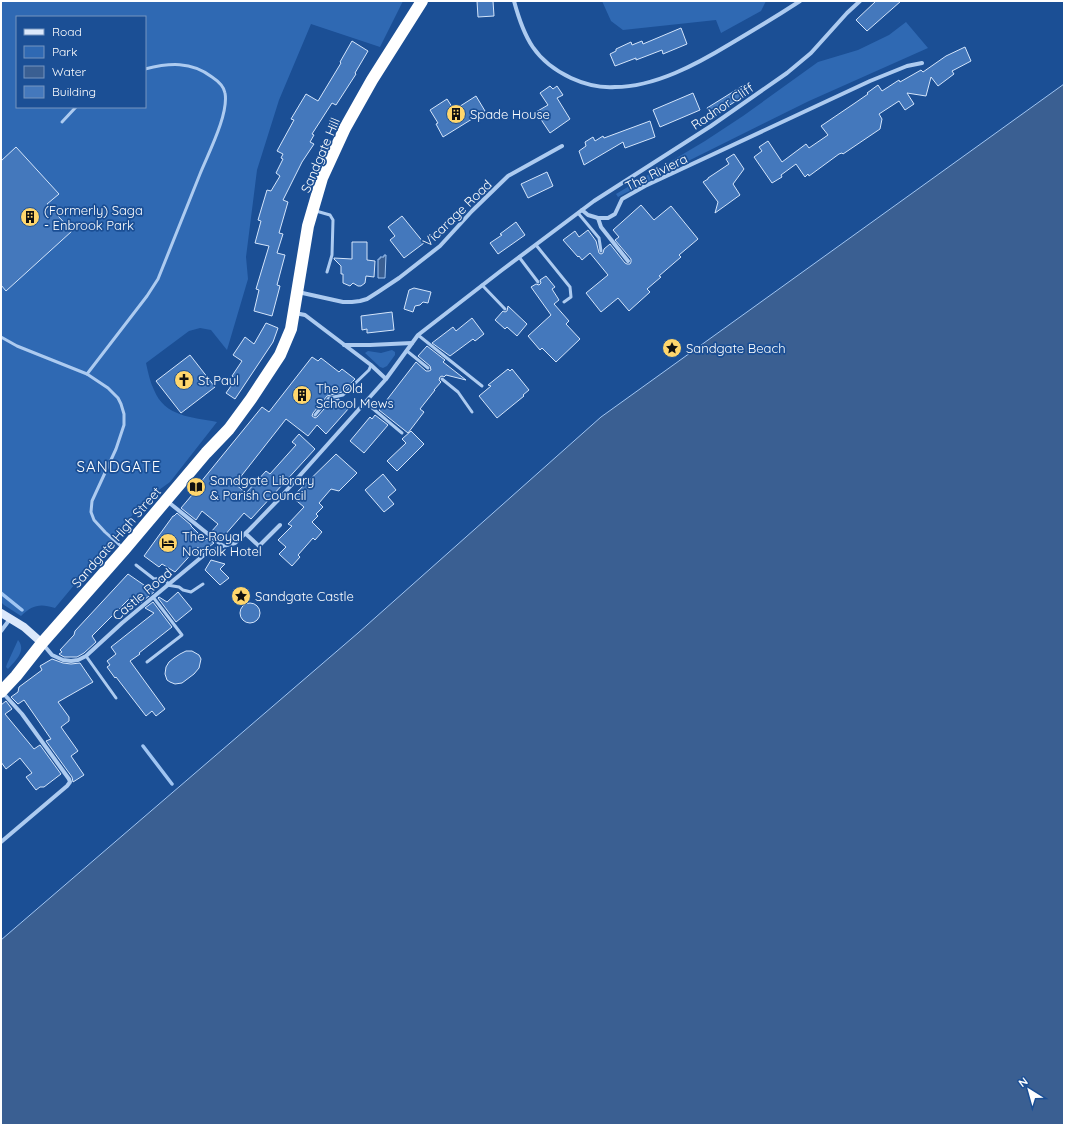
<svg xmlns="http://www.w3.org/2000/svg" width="1065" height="1126" viewBox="0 0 1065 1126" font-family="Quicksand,sans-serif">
	<rect width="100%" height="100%" fill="#1b4f95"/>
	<g fill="#2f69b3" fill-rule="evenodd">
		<path d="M1,1h402l-23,46 -69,-23 -32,76 -22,70 -11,87 2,22 -21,71 -16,-20 -11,-2 -11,3 -43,32c2,9 4,19 8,27 11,27 38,27 63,32l-47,60 -25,18 -90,108c-15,-5 -23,-3 -34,8l-17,-11 -3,-3zM17,17h128v90h-128z"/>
		<path d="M602,1h164l-5,10 -40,22 -5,-13 -93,10 -12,-9z"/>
		<path d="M906,22l22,26 -119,53 -145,72 -46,24 -2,-3 89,-53 38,-25 75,-54 40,-12 31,-15z"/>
		<path d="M392,350l3,2v3l-8,11 -4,2 -3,-1 -15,-14 3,-2 13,2z"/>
		<path d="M18,640c9,11 -3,21 -10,29l-2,-2 1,-3z"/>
	</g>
	<g fill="#3a5f92" stroke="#a0c5f2">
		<path d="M1064,84v1041h-1063v-185l357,-307 243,-216z"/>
		<path d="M384,255h2l-1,23h-7v-19h2v-2h4z"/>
	</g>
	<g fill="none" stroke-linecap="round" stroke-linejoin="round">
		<g stroke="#a0c5f2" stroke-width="3.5">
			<path d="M1,593l21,17"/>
			<path d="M143,746l29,38"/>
		</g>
	</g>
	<g fill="#4478bc" stroke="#d4e5fb">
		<path d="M477,1h16l1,15 -16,1z"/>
		<path d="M876,1h25l-34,30 -11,-11z"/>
		<path d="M681,28l6,16 -24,10 -1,-4 -26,10v-2l-21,8 -5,-12 6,-3v-2l15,-7 1,3 10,-4 1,3z"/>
		<path d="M352,41l16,10 -13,22 1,1 -20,31 -4,-2 -20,31 2,1 -4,7 4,2 -12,18 -19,38 5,2 -9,31 4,1 -6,19 8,2 -8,30 3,1 -8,30 -18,-5 5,-21 -3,-1 13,-43 -14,-3 6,-22 -3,-1 9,-30 4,1 9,-15 -4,-3 7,-14 -2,-1 2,-4 -6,-3 17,-31 -3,-1 15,-25 12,7 23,-38 -1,-1z"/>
		<path d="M965,47l6,14 -19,10 2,3 -16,12 -7,-9 -5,19 -19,-3 7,11 -9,6 -6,-9 -20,13 3,5 -2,10 -37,25 -1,-1 -3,1 -30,22 -1,-2 -3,3 -9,-13 -15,11 1,2 -10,6 -18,-26 8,-6 -3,-4 9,-6 14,21 24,-18 3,4 19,-13 -7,-9 34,-23 13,-9 -1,-1 11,-8 4,6 17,-11 1,2 21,-12 2,2 23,-16z"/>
		<path d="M744,85l5,8 -37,23 -5,-8z"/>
		<path d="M550,86l3,3 4,-3 6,9 -6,3 13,21 -20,14 -14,-21 12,-7 -8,-12z"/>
		<path d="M693,93l7,17 -40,17 -7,-17z"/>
		<path d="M476,96l9,15 -42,26 -7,-13 2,-1 -8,-13 17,-11 7,11z"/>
		<path d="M650,121l5,16 -30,11 -2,-6 -39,23 -5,-14 7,-5 -1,-4 8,-5 2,4 8,-5 1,2z"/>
		<path d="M16,147l43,47 -12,10 25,27 -66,60 -5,-6v-124z"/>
		<path d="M734,154l10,15 -11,15 7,11 -25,18 3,-11 -15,-20 5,-3v-1l21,-14 -3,-5z"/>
		<path d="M547,172l6,14 -25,12 -7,-14z"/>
		<path d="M641,205l13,15 17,-14 27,33 -19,16 2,2 -22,19 2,1 -14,12 3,3 -21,19 -11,-13 -17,14 -15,-19 22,-18 -18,-22 -8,7 -3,-4 -1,1 -15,-17 12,-9 4,6 9,-7 8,11 3,12 2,1 2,-1 1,-4 6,-5 15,19 2,1h3l1,-2v-3l-16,-19 4,-3 -6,-7z"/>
		<path d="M402,216l22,27 -20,15 -14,-18 5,-4 -7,-9z"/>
		<path d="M516,222l9,13 -27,19 -8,-11 12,-8 -2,-1z"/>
		<path d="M352,242h15v18l8,1 -1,16 -8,-1 -1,7 -4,3h-3l-5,-3 -3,3 -7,-3v-9h-2v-8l-7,-7v-1l18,1z"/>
		<path d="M546,276l9,11 -3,2 7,11 -5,4 15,17 -3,3 14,15 -24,23 -14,-14 -2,2 -12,-14 23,-21 -20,-28 5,-3 3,1 2,-2 -1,-3z"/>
		<path d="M414,288l17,4 -3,11 -5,-1 -3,3 -5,1 -2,6 -9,-3 5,-19z"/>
		<path d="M508,306l19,18 -10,12 -10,-9 -2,2 -10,-9 8,-9 2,1 2,-1z"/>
		<path d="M392,312l2,18 -27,3v-4l-5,1 -1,-14z"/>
		<path d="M472,318l12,16 -9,7 -2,-2 -23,17 -18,-13 21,-16 3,4z"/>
		<path d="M266,323l12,5 -5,14 -38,57 -9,-6 10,-14 -4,-3 10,-15 -9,-6 12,-18 9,7z"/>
		<path d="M427,346l18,14 -2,2 23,18 -20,-5 -2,2 -2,-1 -2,1 -1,3 2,2 -7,8h1l-15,19 4,3 -16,21 -29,-23 37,-48 10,9h3l2,-1 -1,-4 -12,-10z"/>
		<path d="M190,355l25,32 -34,26 -25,-32z"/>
		<path d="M312,357l6,4 3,-3 18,14 3,-3 13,10 -13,13 -15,4 -14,17 -1,3 3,2 2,-1 14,-16 8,-2v1l10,8 -23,26 -9,-9 -9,11 -22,-17 -51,65 11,9 20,-22 4,3 26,-29 -4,-3 7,-8 16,15 -64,70 -7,-6 -20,23 -4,3 -9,-7 7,-8 -16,-13 -6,9 -15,-12 11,-13 -1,-1 71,-87 7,5z"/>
		<path d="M508,369l2,2 2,-2 17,21 -6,5 1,1 -27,22 -18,-22 12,-10 -3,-1z"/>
		<path d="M375,415l13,10 -24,28 -14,-12 20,-24 2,2z"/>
		<path d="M411,431l13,13 -27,27 -10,-10 19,-18 -4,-4z"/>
		<path d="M336,454l21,19 -18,18 -8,-2 -12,14 4,4 -7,7 2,2 -6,6 10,10 -7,8 -2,-2 -15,17 2,2 -8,9 -13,-12 7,-7 -8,-7 14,-14 -4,-2 16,-17 -12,-10z"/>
		<path d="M383,474l13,16 -8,7 6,7 -10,8 -19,-22z"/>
		<path d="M177,513l14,12v1l14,14 2,-2 7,5 -18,14 -3,-3 5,-6v-1l-23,25 -13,-8 -3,3 -15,-11 29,-40h1z"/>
		<path d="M211,560l14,4 -5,5 9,9 -9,7 -15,-15z"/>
		<path d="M128,574l26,18 -15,12 -10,-5 -37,37 4,6 -12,11 -7,4h-13l-5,-3 3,-2 -2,-2 14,-15 1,-4z"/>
		<path d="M178,592l14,17 -16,13 -18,-24 1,-1 8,5z"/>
		<path d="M153,602l19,25 -33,26 1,1 -10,7 35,48 -9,7 -4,-5 -6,5 -30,-39 -1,1 -8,-11 3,-2 -3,-4 9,-7 -5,-7 43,-34 -9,-5z"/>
		<circle cx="250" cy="613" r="10"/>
		<path d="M186,651h6l7,4 2,4 -2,9 -5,6 -12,9 -7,1 -5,-2 -3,-2 -2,-6 1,-7 3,-5 5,-4 6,-4z"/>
		<path d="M52,659l11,4 8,1 9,-1 13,19 -35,20 11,15v4l-8,6 17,24 -7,5 13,19 -11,7 -1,-5 -26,-36 5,-2 -27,-39 -6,4 -7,-7 7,-5 1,-5 23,-17 -2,-4z"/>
		<path d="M6,701l6,8 -7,5 29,35 6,-4 21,29 -17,13h-4l-4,3 -10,-13 6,-4 -12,-15 -14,11 -5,-7v-57z"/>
	</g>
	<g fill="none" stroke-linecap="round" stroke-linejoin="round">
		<g stroke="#adcbf0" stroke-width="3">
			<path d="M62,122l14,-15"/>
			<path d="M316,211l14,4 3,5 -1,35 -5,17"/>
			<path d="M578,213l21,25 2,13"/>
			<path d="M536,245l34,42 1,10 -7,5"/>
			<path d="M519,257l19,25"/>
			<path d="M482,285l23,24"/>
			<path d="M418,335l64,51"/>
			<path d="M1,337l16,9 70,28 21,14 10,10 3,6 3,10v11l-8,24 -24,52 -1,11 3,8 11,12 18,16"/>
			<path d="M407,351l21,17"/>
			<path d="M87,374l60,-78 11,-17c14,-35 28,-70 42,-105 8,-20 29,-60 25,-81 -1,-7 -7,-12 -13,-16 -21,-16 -43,-14 -67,-8"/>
			<path d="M442,379l16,13 14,20"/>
			<path d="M365,402l37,31"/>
			<path d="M315,415l14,-17 14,-3 26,-25 2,-5"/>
			<path d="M136,565l18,14 8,-1 7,6"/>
			<path d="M167,585l12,2 4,3 8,2 12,-8"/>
			<path d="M86,656l30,42"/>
			<path d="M147,662l35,-27 -29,-38"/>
		</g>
		<g stroke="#adcbf0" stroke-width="4">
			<path d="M514,1c10,37 21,60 57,77 13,6 29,10 44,9 40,0 82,-23 115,-43 24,-14 47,-28 70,-43"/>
			<path d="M582,210l6,5 10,3h10l7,-4 7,-15 23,-13 225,-105 37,-15 15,-3"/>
			<path d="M598,218l3,9 27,34"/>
			<path d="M298,292l45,10h9l8,-1 7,-2 11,-7 21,-14 41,-32 32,-35 36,-35 54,-30"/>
			<path d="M295,313l10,2 66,50 15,14"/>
			<path d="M344,345h26l42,-2"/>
			<path d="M167,501l56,45"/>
			<path d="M246,534l13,12 21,-21"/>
			<path d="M1,631l9,-12"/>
			<path d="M42,643l10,12 11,5 8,1 7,-1 8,-4 36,-33 82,-68 19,-9 12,-3 14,-13 29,-30 108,-121 32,-44 84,-65 92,-69 117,-75 76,-53 24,-20 36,-40 13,-12"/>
			<path d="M1,842l66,-56 3,-4 -1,-3 -47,-65 -19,-21"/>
		</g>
		<path stroke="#dbe8fb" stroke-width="8" d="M1,613l23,14 18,16"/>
		<path stroke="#fff" stroke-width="12" d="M1,692l15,-16 26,-33 82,-93 82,-97 23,-24 22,-30 29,-44 11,-26 17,-103 14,-48 23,-50 27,-48 50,-79"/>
	</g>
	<defs>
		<g id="building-disc" transform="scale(1)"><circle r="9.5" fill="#ffd66c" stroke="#1b4f95"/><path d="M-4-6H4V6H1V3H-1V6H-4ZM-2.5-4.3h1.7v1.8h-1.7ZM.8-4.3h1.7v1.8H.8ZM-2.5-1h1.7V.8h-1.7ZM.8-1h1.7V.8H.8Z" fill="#111"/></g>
		<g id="sight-disc" transform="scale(1)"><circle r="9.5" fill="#ffd66c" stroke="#1b4f95"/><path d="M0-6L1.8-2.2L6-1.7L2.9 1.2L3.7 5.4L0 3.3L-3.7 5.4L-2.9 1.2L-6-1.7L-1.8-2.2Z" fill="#111"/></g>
		<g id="church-disc" transform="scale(1)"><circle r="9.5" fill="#ffd66c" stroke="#1b4f95"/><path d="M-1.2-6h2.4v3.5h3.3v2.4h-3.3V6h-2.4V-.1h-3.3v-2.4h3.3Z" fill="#111"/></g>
		<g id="library-disc" transform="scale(1)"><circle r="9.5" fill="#ffd66c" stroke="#1b4f95"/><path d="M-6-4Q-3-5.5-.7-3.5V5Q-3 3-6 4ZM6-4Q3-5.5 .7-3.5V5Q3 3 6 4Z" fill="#111"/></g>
		<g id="hotel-disc" transform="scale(1)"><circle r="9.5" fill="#ffd66c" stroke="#1b4f95"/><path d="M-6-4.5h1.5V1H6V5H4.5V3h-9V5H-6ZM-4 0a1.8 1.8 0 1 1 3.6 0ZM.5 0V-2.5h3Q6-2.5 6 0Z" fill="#111"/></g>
	</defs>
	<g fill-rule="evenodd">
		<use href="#building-disc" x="456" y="114"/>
		<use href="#building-disc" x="30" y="217"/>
		<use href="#sight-disc" x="672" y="348"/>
		<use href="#church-disc" x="184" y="380"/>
		<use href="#building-disc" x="302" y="395"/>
		<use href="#library-disc" x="196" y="487"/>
		<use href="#hotel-disc" x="168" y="543"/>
		<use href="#sight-disc" x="241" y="596"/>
	</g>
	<g text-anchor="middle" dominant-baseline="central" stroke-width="3.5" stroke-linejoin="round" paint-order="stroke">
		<g font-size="13" fill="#fff" stroke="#1b4f95">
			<text transform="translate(722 106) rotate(-34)">Radnor Cliff</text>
			<text transform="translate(320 155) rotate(-67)">Sandgate Hill</text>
			<text transform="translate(656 172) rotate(-26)">The Riviera</text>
			<text transform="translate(457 213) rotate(-44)">Vicarage Road</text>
			<text transform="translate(116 537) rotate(-49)">Sandgate High Street</text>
			<text transform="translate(142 594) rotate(-40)">Castle Road</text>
		</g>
		<g font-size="13" fill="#fff" stroke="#1b4f95" text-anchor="start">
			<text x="470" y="114">Spade House</text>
			<text x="44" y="210">(Formerly) Saga<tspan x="44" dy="15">- Enbrook Park</tspan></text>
			<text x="686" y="348">Sandgate Beach</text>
			<text x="198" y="380">St Paul</text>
			<text x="316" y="388">The Old<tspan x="316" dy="15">School Mews</tspan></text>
			<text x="210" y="480">Sandgate Library<tspan x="210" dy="15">&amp; Parish Council</tspan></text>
			<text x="182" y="536">The Royal<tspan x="182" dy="15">Norfolk Hotel</tspan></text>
			<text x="255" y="596">Sandgate Castle</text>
		</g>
		<g font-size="15" letter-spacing="1" fill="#fff" stroke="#1b4f95">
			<text x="119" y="466">SANDGATE</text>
		</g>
	</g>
	<rect width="1065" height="1126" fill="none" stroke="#ffffff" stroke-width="4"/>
	<rect x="16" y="16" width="130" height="92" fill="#1b4f95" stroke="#7695bf"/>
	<rect x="24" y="29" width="20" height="6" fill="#dbe8fb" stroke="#7695bf"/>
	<text x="52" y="36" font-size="12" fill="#ffffff">Road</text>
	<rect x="24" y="46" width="20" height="12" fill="#2f69b3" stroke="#7695bf"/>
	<text x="52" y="56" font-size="12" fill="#ffffff">Park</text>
	<rect x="24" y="66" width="20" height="12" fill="#3a5f92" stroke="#7695bf"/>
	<text x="52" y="76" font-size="12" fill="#ffffff">Water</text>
	<rect x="24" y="86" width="20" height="12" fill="#4478bc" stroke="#7695bf"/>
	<text x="52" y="96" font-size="12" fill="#ffffff">Building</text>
	<g transform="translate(1029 1090) rotate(323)" stroke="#1b4f95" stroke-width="3" paint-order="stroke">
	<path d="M0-3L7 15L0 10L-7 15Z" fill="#ffffff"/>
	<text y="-6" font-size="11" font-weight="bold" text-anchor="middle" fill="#ffffff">N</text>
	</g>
</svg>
